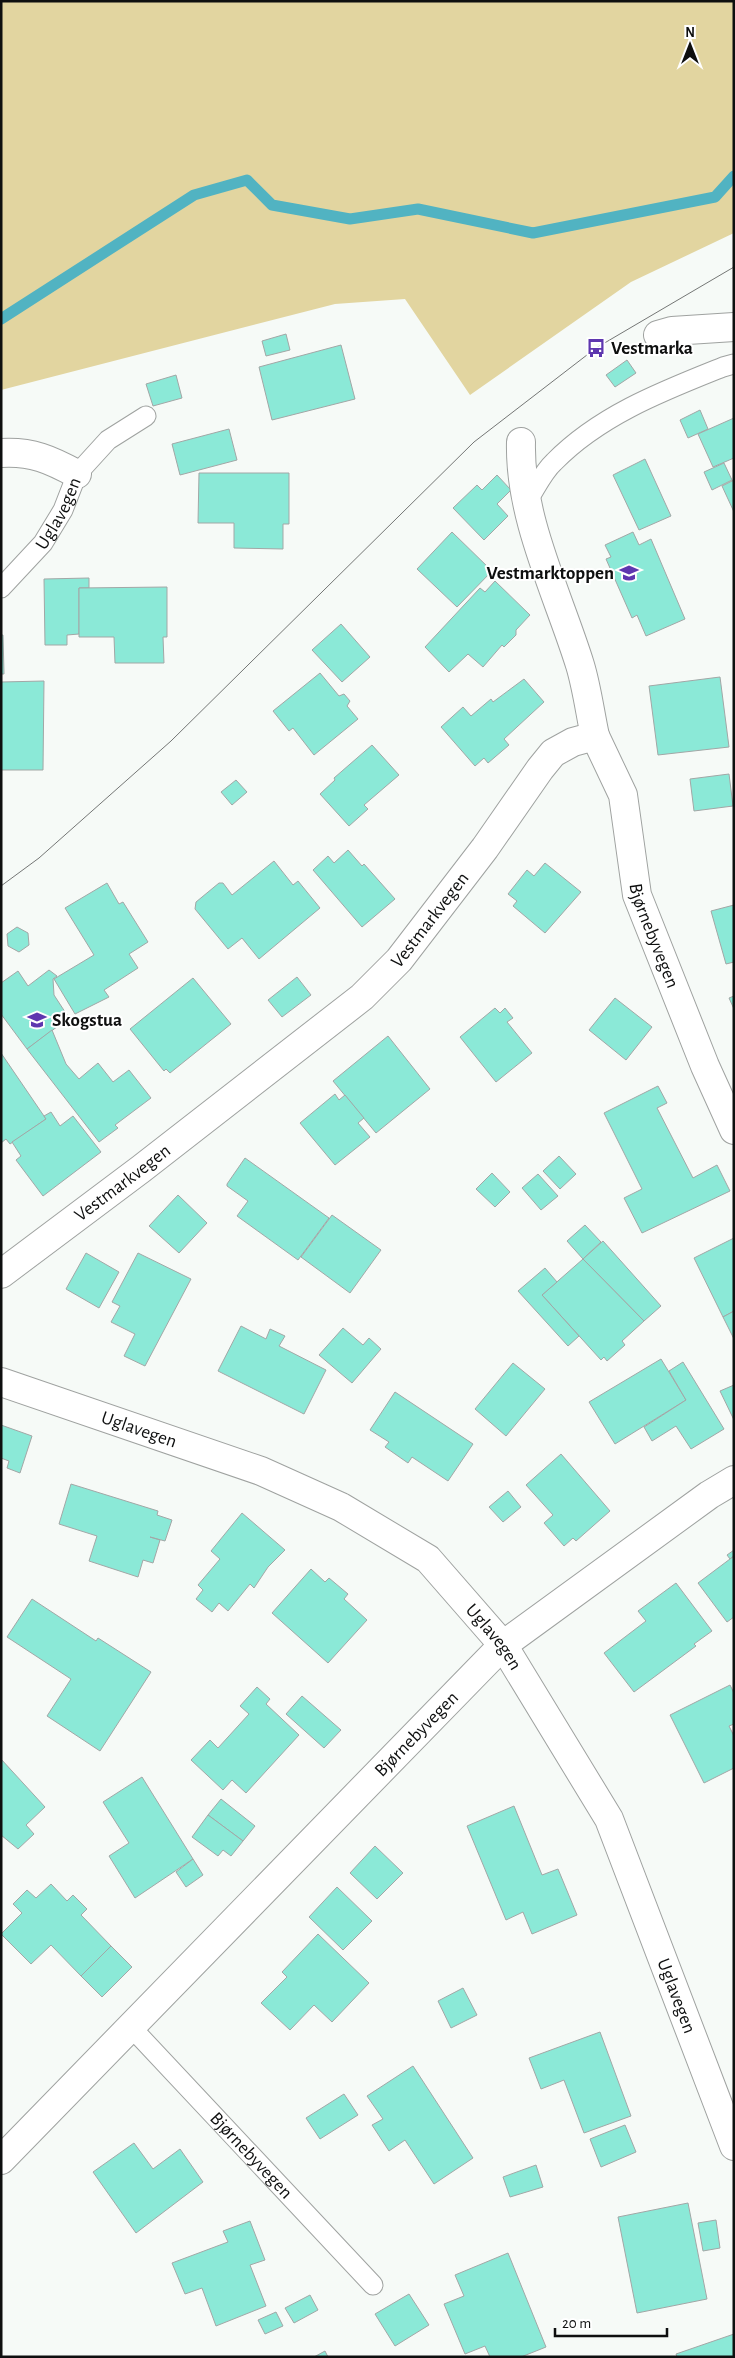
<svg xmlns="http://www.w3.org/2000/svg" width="735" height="2358" viewBox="0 0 735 2358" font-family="'Alegreya Sans',sans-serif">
	<rect width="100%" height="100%" fill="#f6faf7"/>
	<path fill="#e2d5a0" d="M1,1h733v232l-103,49 -161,113 -65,-96 -70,5 -334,86z"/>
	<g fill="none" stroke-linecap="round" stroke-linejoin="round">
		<path stroke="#51b3c2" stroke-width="11" d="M1,319l193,-124 53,-15 25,25 78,14 68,-10 115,24 182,-36 19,-21"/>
	</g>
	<g fill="#8be9d7" stroke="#a2a7a6">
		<path d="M286,334l4,16 -24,6 -4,-15z"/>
		<path d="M341,345l14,54 -83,21 -13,-53z"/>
		<path d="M627,360l9,13 -21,14 -9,-12z"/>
		<path d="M176,375l6,23 -29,8 -7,-22z"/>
		<path d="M700,410l8,19 -20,9 -8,-18z"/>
		<path d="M734,418v40l-21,9 -15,-33z"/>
		<path d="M229,429l8,31 -57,15 -8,-31z"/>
		<path d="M645,459l26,57 -32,14 -26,-55z"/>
		<path d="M724,463l8,17 -20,10 -8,-18z"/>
		<path d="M199,473h90v51h-6v25l-49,-1v-25h-36z"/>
		<path d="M497,475l14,15 -14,14 11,12 -24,24 -31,-32 24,-23 5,5z"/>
		<path d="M734,480v32l-12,-26z"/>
		<path d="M452,532l40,39 -35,36 -40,-38z"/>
		<path d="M633,532l6,13 12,-6 34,80 -39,17 -9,-21 -5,3 -26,-59 5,-2 -6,-12z"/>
		<path d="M89,578v10h-10v46l-12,1v10h-22l-1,-66z"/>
		<path d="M495,581l35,34 -14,15v5l-12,12 -2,-2 -19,22 -15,-13 -19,18 -24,-25 55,-59 5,4z"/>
		<path d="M167,587v50h-4l1,26h-49l-1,-26h-35v-49z"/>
		<path d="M341,624l29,33 -28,25 -30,-32z"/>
		<path d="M1,635h2l1,39h-3z"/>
		<path d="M320,673l19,23 5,-2 6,7 -3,5 11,13 -44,36 -21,-27 -4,3 -16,-20z"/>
		<path d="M720,677l9,70 -71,8 -9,-69z"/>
		<path d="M524,679l20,23 -40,37 5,6 -21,18 -4,-5 -9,8 -34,-39 22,-20 8,9 20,-17 2,3z"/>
		<path d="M44,681l-1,89h-42v-88z"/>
		<path d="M372,745l27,30 -35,30 4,4 -19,17 -29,-32 15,-14 -1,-2z"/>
		<path d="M729,774l4,32 -39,5 -4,-32z"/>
		<path d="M236,780l11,12 -15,13 -11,-13z"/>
		<path d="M348,850l14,16 2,-2 31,35 -33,28 -49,-57 15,-14 6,7z"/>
		<path d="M274,861l19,24 5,-4 22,27 -61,51 -17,-21 -14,11 -33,-40 1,-7 23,-19h4l9,12z"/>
		<path d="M545,863l36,29 -36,41 -32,-27 4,-5 -9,-7 19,-24 7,6z"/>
		<path d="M107,883l12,21 4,-2 25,40 -19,12 9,14 -34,22 5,7 -34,17 -21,-35 40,-24 -29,-47z"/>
		<path d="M734,905v57l-8,2 -15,-53z"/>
		<path d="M17,927l11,6 1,12 -10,7 -11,-6 -1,-12z"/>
		<path d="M49,970l8,6 -4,3 1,16 15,23 -42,31 -26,-35v-31l17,-12 10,15z"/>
		<path d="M297,977l14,18 -29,22 -14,-17z"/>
		<path d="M193,978l38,46 -61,49 -4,-4 -2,2 -34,-42z"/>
		<path d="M734,996v13l-5,-11z"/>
		<path d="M615,998l37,29 -26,33 -37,-30z"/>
		<path d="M495,1008l5,5 5,-5 8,10 -6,4 25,31 -36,29 -36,-45z"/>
		<path d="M52,1030l14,34 13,15 19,-16 15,19 16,-12 22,28 -36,27 3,3 -19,14 -72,-93z"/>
		<path d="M388,1036l42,53 -54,44 -43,-52z"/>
		<path d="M1,1053l45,66 -36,25 -4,-5 -5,4z"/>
		<path d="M658,1086l9,17 -10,5 36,70 24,-13 13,26 -88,42 -18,-35 18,-9 -38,-76z"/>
		<path d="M335,1094l4,6 6,-5 19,23 -6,5 12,14 -35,28 -35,-42z"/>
		<path d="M51,1112l9,14 13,-10 28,36 -58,44 -27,-36 5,-4 -9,-14 34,-23 -2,-3z"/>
		<path d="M559,1156l17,18 -16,15 -17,-18z"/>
		<path d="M245,1158l84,60 -31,42 -61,-44 11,-15 -21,-15v-2z"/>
		<path d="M492,1173l18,19 -15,15 -19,-18z"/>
		<path d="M538,1174l20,22 -17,14 -19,-22z"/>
		<path d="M178,1195l29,28 -28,30 -30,-27z"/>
		<path d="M332,1215l49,35 -31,43 -49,-36z"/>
		<path d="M585,1225l16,17 -18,17 -16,-18z"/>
		<path d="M734,1238v73l-11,6 -29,-59z"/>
		<path d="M603,1241l58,65 -17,15 -61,-62z"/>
		<path d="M86,1253l33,19 -20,36 -33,-19z"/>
		<path d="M138,1253l53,26 -46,87 -21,-10 11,-22 -24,-12 9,-16 -8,-4z"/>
		<path d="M583,1259l61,62 -22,20 3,4 -18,16 -3,-4 -3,3 -59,-65z"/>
		<path d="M545,1268l12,14 -15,13 37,41 -11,10 -50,-55z"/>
		<path d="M734,1311v28l-11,-22z"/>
		<path d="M241,1326l25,13 4,-10 15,7 -6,10 47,24 -22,44 -86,-43z"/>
		<path d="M343,1328l20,17 6,-7 12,11 -29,34 -33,-28z"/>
		<path d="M661,1359l25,41 -71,44 -26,-42z"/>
		<path d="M683,1362l41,67 -33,20 -15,-23 -24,15 -8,-14 42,-27 -17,-29z"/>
		<path d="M513,1363l32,26 -39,47 -31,-27z"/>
		<path d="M734,1385v35l-14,-29z"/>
		<path d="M395,1392l78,52 -25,37 -36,-24 -4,6 -23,-16 4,-5 -19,-12z"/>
		<path d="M1,1425l31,11 -12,37 -13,-5 2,-7 -8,-3z"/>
		<path d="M561,1454l49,57 -34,30 -3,-3 -9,8 -20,-23 9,-8 -27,-30z"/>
		<path d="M71,1484l87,27 -1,4 15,5 -7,21 -15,-4 10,3 -7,23 -10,-3 -5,17 -49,-16 8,-25 -38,-12z"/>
		<path d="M508,1491l13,16 -18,15 -14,-15z"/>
		<path d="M242,1513l43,37 -17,17 -14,21 -4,-4 -22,27 -9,-8 -7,9 -16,-13 7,-9 -5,-5 22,-26 -9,-8z"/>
		<path d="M734,1550v6l-4,3 -3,-4z"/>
		<path d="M734,1556v61l-7,5 -29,-39z"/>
		<path d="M311,1569l14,13 4,-4 19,16 -4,5 23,21 -39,43 -56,-50z"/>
		<path d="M676,1583l36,48 -18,13 2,2 -62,46 -30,-39 42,-32 -8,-10z"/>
		<path d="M32,1599l64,42 2,-3 53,34 -51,79 -53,-35 24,-37 -64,-42z"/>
		<path d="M730,1685l4,8v31l-5,2 5,10v32l-30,15 -34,-68z"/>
		<path d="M257,1687l13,12 -4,5 33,31 -53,58 -14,-13 -9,10 -32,-30 19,-20 8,8 31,-34 -9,-8z"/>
		<path d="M302,1696l39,34 -17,18 -38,-34z"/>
		<path d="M1,1759l44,48 -19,18 8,9 -16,15 -17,-14z"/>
		<path d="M142,1777l51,82 -58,39 -26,-42 20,-13 -26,-41z"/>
		<path d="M221,1799l34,27 -12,15 -35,-26z"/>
		<path d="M514,1806l28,69 16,-6 19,46 -45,19 -9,-22 -17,8 -39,-94z"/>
		<path d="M208,1815l35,26 -12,15 -8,-6 -5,6 -26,-19z"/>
		<path d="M375,1846l28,27 -26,26 -27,-26z"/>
		<path d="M193,1859l10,16 -17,12 -10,-15z"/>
		<path d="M51,1884l16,17 6,-6 14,14 -6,6 30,31 -30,30 -30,-31 -20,19 -30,-30 21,-21 -9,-9 14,-14 9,8z"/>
		<path d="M337,1887l35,34 -29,29 -34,-33z"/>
		<path d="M318,1934l51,49 -37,39 -18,-17 -24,25 -29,-27 26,-26 -5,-5z"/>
		<path d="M111,1946l21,21 -30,30 -21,-21z"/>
		<path d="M463,1988l14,27 -26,13 -13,-27z"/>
		<path d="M600,2032l31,84 -47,17 -20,-53 -23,9 -12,-31z"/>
		<path d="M413,2066l60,92 -39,26 -29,-44 -16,11 -17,-26 11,-6 -16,-23z"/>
		<path d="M344,2094l14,21 -38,24 -14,-21z"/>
		<path d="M625,2125l11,27 -35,15 -11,-28z"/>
		<path d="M134,2143l19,26 27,-20 23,33 -67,51 -43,-61z"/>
		<path d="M536,2165l7,22 -33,10 -7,-20z"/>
		<path d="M688,2203l19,96 -70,14 -19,-96z"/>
		<path d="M716,2220l4,28 -17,3 -5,-28z"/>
		<path d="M250,2221l15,39 -15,5 16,41 -50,20 -14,-38 -17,6 -13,-31 56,-21 -5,-11z"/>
		<path d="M508,2253l38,94 -25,10h-31l-5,-11 -20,8 -21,-50 20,-8 -9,-21z"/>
		<path d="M409,2294l20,31 -34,21 -20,-32z"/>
		<path d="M310,2295l8,15 -24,13 -9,-15z"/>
		<path d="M276,2312l7,14 -18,8 -7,-14z"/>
		<path d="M734,2334v23h-57l-1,-3z"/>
		<path d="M325,2351l3,6h-14z"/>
	</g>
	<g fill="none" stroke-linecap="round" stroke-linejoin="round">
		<g stroke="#9fa2a0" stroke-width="21">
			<g id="lane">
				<path d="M528,500c8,-12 15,-28 26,-38 46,-47 109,-71 169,-95l11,-3"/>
				<path id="s1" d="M1,588l42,-45 20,-33 14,-36 31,-34 38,-24"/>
				<path id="s2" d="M131,2027l242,258"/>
			</g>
		</g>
		<g stroke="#9fa2a0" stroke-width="30">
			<g id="street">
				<path d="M658,335l14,-4 62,-4"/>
				<path d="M1,453c31,-2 50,7 76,21"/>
				<path id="s3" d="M595,736l28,59 14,100 68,171 29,64"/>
				<path id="s4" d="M1,1274l140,-105 221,-172 37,-37 86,-112 55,-79 13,-16 20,-11 22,-6c-5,-23 -8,-48 -15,-71 -22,-71 -61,-147 -59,-223"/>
				<path id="s5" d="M1,1382l260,89 80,36 87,52 75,86 106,174 125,327"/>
				<path id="s6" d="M1,2160l502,-515 206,-150 25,-15"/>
			</g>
		</g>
		<use href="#lane" stroke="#fff" stroke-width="19"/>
		<use href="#street" stroke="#fff" stroke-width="28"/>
		<path stroke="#747675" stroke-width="1" d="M1,886l38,-28 132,-117 303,-299 122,-94 138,-81"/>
	</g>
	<defs>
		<g id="bus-bare" transform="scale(1.5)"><path d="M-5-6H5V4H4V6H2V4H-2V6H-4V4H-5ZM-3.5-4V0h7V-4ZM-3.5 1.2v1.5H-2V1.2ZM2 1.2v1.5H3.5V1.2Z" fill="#5e37af" stroke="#fff" stroke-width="2.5" paint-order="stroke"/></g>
		<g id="school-bare" transform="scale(1.5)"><path d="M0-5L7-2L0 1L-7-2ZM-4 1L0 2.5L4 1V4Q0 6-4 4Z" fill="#5e37af" stroke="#fff" stroke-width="2.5" paint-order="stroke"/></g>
	</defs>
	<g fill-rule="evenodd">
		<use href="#bus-bare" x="596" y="348"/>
		<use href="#school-bare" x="629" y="573"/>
		<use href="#school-bare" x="37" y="1020"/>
	</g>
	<g text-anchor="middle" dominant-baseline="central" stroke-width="4" stroke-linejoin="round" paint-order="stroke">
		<g font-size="19" font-weight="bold" fill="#0e0f0f" stroke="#fff" text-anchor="start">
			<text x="611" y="348">Vestmarka</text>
			<text x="614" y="573" text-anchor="end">Vestmarktoppen</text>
			<text x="52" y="1020">Skogstua</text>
		</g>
		<g font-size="19" fill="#0e0f0f" stroke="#fff">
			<text stroke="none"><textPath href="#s1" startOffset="95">Uglavegen</textPath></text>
			<text stroke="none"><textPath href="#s4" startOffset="558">Vestmarkvegen</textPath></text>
			<text stroke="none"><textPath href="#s3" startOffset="210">Bjørnebyvegen</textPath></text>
			<text stroke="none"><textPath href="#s4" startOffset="152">Vestmarkvegen</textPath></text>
			<text stroke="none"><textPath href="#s5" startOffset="146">Uglavegen</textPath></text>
			<text stroke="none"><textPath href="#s5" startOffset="566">Uglavegen</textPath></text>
			<text stroke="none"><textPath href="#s6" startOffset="595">Bjørnebyvegen</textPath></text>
			<text stroke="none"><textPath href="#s5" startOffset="971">Uglavegen</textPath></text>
			<text stroke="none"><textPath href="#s2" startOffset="176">Bjørnebyvegen</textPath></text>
		</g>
	</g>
	<rect width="735" height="2358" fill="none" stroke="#0e0f0f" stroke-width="5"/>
	<g transform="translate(690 45)" stroke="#ffffff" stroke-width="4" paint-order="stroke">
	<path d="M0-4L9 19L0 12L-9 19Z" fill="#0e0f0f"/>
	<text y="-8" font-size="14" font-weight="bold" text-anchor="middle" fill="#0e0f0f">N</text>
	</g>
	<path d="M555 2328v8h112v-8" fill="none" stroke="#0e0f0f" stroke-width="2.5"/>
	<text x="562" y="2328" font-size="15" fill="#0e0f0f" stroke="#ffffff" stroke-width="4" paint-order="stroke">20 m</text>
</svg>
